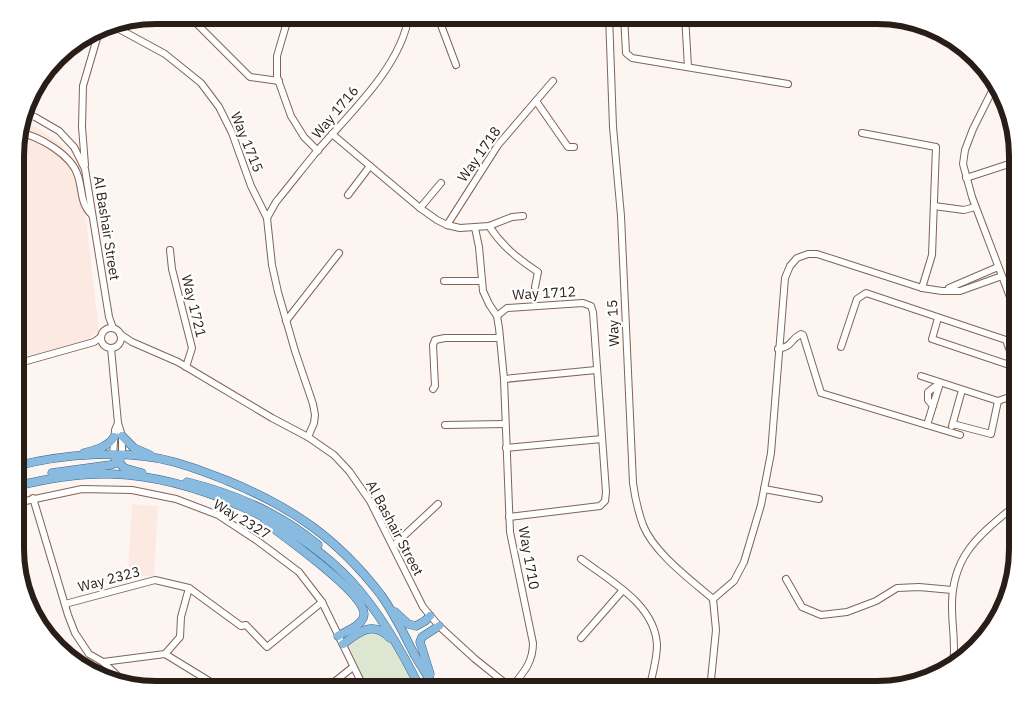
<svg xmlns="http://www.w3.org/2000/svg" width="1033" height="705" viewBox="0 0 1033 705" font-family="'IBM Plex Sans',sans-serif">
	<rect width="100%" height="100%" fill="#fcf5f2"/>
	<g fill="#fceae2">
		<path d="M21,122l15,5 25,17 15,23 7,27 16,137 -16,12 -67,17v-223z"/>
		<path d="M132,504l26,2 -4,70 -26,-1z"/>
	</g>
	<path fill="#dde6d1" d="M374,629l16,9 30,52h-54l-23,-45z"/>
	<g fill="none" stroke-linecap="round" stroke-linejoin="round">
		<g stroke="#826455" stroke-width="8">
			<g id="minor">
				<path d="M188,15l62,62 29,4"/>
				<path d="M289,15l-12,41v21l14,39 13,21 14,14"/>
				<path d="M609,15l4,112 8,89 12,267c2,15 5,28 10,42 11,28 48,55 70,74"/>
				<path d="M624,15l2,38 6,5 156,26"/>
				<path d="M685,15l3,52"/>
				<path d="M438,17l18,48"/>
				<path d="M408,18l14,1 19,-3"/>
				<path d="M108,23l57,31 36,29 18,24 13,26 19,53 16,32 5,47 6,27 17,59 18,53 2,11 -1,8 -6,14"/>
				<path d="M996,83l-23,46 -8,21 -2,14 9,33 46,121"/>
				<path d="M536,101l32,46h6"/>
				<path d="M24,114l11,3 24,14 15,16 11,22 24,148 4,11"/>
				<path d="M18,132c21,4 54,23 60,44 5,16 2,27 14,39"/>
				<path d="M862,133l74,14 -4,108 -10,33"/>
				<path d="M332,134l88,74 17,12 10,5 13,3 29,-2 23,-9 11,-1"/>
				<path d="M85,165l-3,-38 1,-41 17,-58"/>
				<path d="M966,178l52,-17"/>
				<path d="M348,195l22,-29"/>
				<path d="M934,206l30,4 11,-3"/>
				<path d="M420,208l21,-25"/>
				<path d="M267,218l9,-16c14,-17 27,-34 41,-51 33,-38 84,-84 92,-136"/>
				<path d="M447,225l51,-80 55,-64"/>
				<path d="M489,226c13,20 29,33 49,46l-3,15"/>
				<path d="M475,228l4,19 4,44 6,13 8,12 2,12 5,51 6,153 23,111c0,20 -10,30 -22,45"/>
				<path d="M170,250l2,19 20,79 -6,19"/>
				<path d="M444,281h38"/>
				<path d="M949,288l49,-21"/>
				<path d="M497,316l10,-8 76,-5 8,3 2,6 13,180 -1,9 -5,5 -91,11"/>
				<path d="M938,318l-6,21 86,29"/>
				<path d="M286,321l53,-68"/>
				<circle cx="111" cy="338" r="10"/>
				<path d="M120,334l12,8 46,20 94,56 36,19 26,18 15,16 21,30 53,106 16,19 36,33 39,31"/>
				<path d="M841,347l16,-48 9,-6 140,47 10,27 -6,31"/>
				<path d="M111,348l7,75 4,13v19"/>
				<path d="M778,349c16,-3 11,-9 23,-15l2,1 18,58 139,42"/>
				<path d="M16,364l78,-22 7,-5"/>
				<path d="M921,376l77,25 20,-7"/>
				<path d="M504,379l92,-9"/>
				<path d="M433,389l2,-3 -2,-41 2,-5 10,-2h55"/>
				<path d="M953,424l38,10 7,-33"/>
				<path d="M445,425l60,-1"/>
				<path d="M927,425l13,-42 -12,9v8l5,6"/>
				<path d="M952,426l10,-36"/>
				<path d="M506,448l96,-9"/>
				<path d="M113,455l2,-25 3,-7"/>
				<path d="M764,489l55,10"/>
				<path d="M33,498l35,117 7,18 14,21 14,8 20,19"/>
				<path d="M16,503l66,-14 50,1 44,9 42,16 41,27 40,30 23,30 43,88"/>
				<path d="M393,546l45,-42"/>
				<path d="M581,559c29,22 74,45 76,86 0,15 -5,30 -8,45"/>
				<path d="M786,579l16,28 19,8 26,-3 29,-11 21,-13 22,-1 33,3"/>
				<path d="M713,599l21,-18 10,-19 17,-57 10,-52 14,-175 5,-12 7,-8 11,-4h9l105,34 20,3h18l42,-15"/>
				<path d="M65,604l90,-24 34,8 52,38 5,-1 21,22 55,-45"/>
				<path d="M581,638l42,-48"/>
				<path d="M165,654l49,30"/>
				<path d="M103,662l62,-8 15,-17 1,-20 8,-29"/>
				<path d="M953,665c3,-18 -1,-39 -1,-57 -1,-54 29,-74 66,-105"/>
				<path d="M324,690l29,-23"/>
				<path d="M710,690l6,-60 -3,-31"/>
			</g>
		</g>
		<g stroke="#35668d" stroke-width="9">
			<g id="major">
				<path d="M122,436l12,12 16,7"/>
				<path d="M84,453c11,-3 24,-6 30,-16"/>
				<path d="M113,455l11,13 18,5"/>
				<path d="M16,466c46,-12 112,-17 158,-4 19,5 36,12 54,19 64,26 110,58 153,114 13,18 23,39 33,59 7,12 15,24 22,36"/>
				<path d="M52,473l58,-8 6,-2 4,-4"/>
				<path d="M187,482c48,12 93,31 131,63"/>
				<path d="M16,486c31,-7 62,-13 94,-12 81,2 187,48 242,108 29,32 50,69 69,108"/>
				<path d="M265,522c18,14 99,70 99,92 0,11 -18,17 -26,22"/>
				<path d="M395,612l13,12 8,2 9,-5 5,-5"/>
				<path d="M343,644c16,-12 30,-24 47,-6"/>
				<path d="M430,674l-10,-32 2,-5 17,-11"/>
			</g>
		</g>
		<use href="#minor" stroke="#fff" stroke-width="6"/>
		<use href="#major" stroke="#89bbe0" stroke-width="8"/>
	</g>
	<g text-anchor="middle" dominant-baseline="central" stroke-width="4.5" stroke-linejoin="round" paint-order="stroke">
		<g font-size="14" fill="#291d17" stroke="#fff">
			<text transform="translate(335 112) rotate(-50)">Way 1716</text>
			<text transform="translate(247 142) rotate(68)">Way 1715</text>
			<text transform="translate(479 154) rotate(-55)">Way 1718</text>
			<text transform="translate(107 228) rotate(81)">Al Bashair Street</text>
			<text transform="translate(544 293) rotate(-3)">Way 1712</text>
			<text transform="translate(194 306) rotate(76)">Way 1721</text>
			<text transform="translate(613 323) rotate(-93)">Way 15</text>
			<text transform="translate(242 519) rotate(31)">Way 2327</text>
			<text transform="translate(395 528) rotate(62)">Al Bashair Street</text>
			<text transform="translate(529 558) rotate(80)">Way 1710</text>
			<text transform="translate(109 579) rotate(-15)">Way 2323</text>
		</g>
	</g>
	<path d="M0 0H1033V705H0ZM156 24H877A132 132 0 0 1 1009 156V549A132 132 0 0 1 877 681H156A132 132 0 0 1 24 549V156A132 132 0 0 1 156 24Z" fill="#fff" fill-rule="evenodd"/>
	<path fill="none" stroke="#291d17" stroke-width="6" d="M156 24H877A132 132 0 0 1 1009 156V549A132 132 0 0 1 877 681H156A132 132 0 0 1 24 549V156A132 132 0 0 1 156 24Z"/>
</svg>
